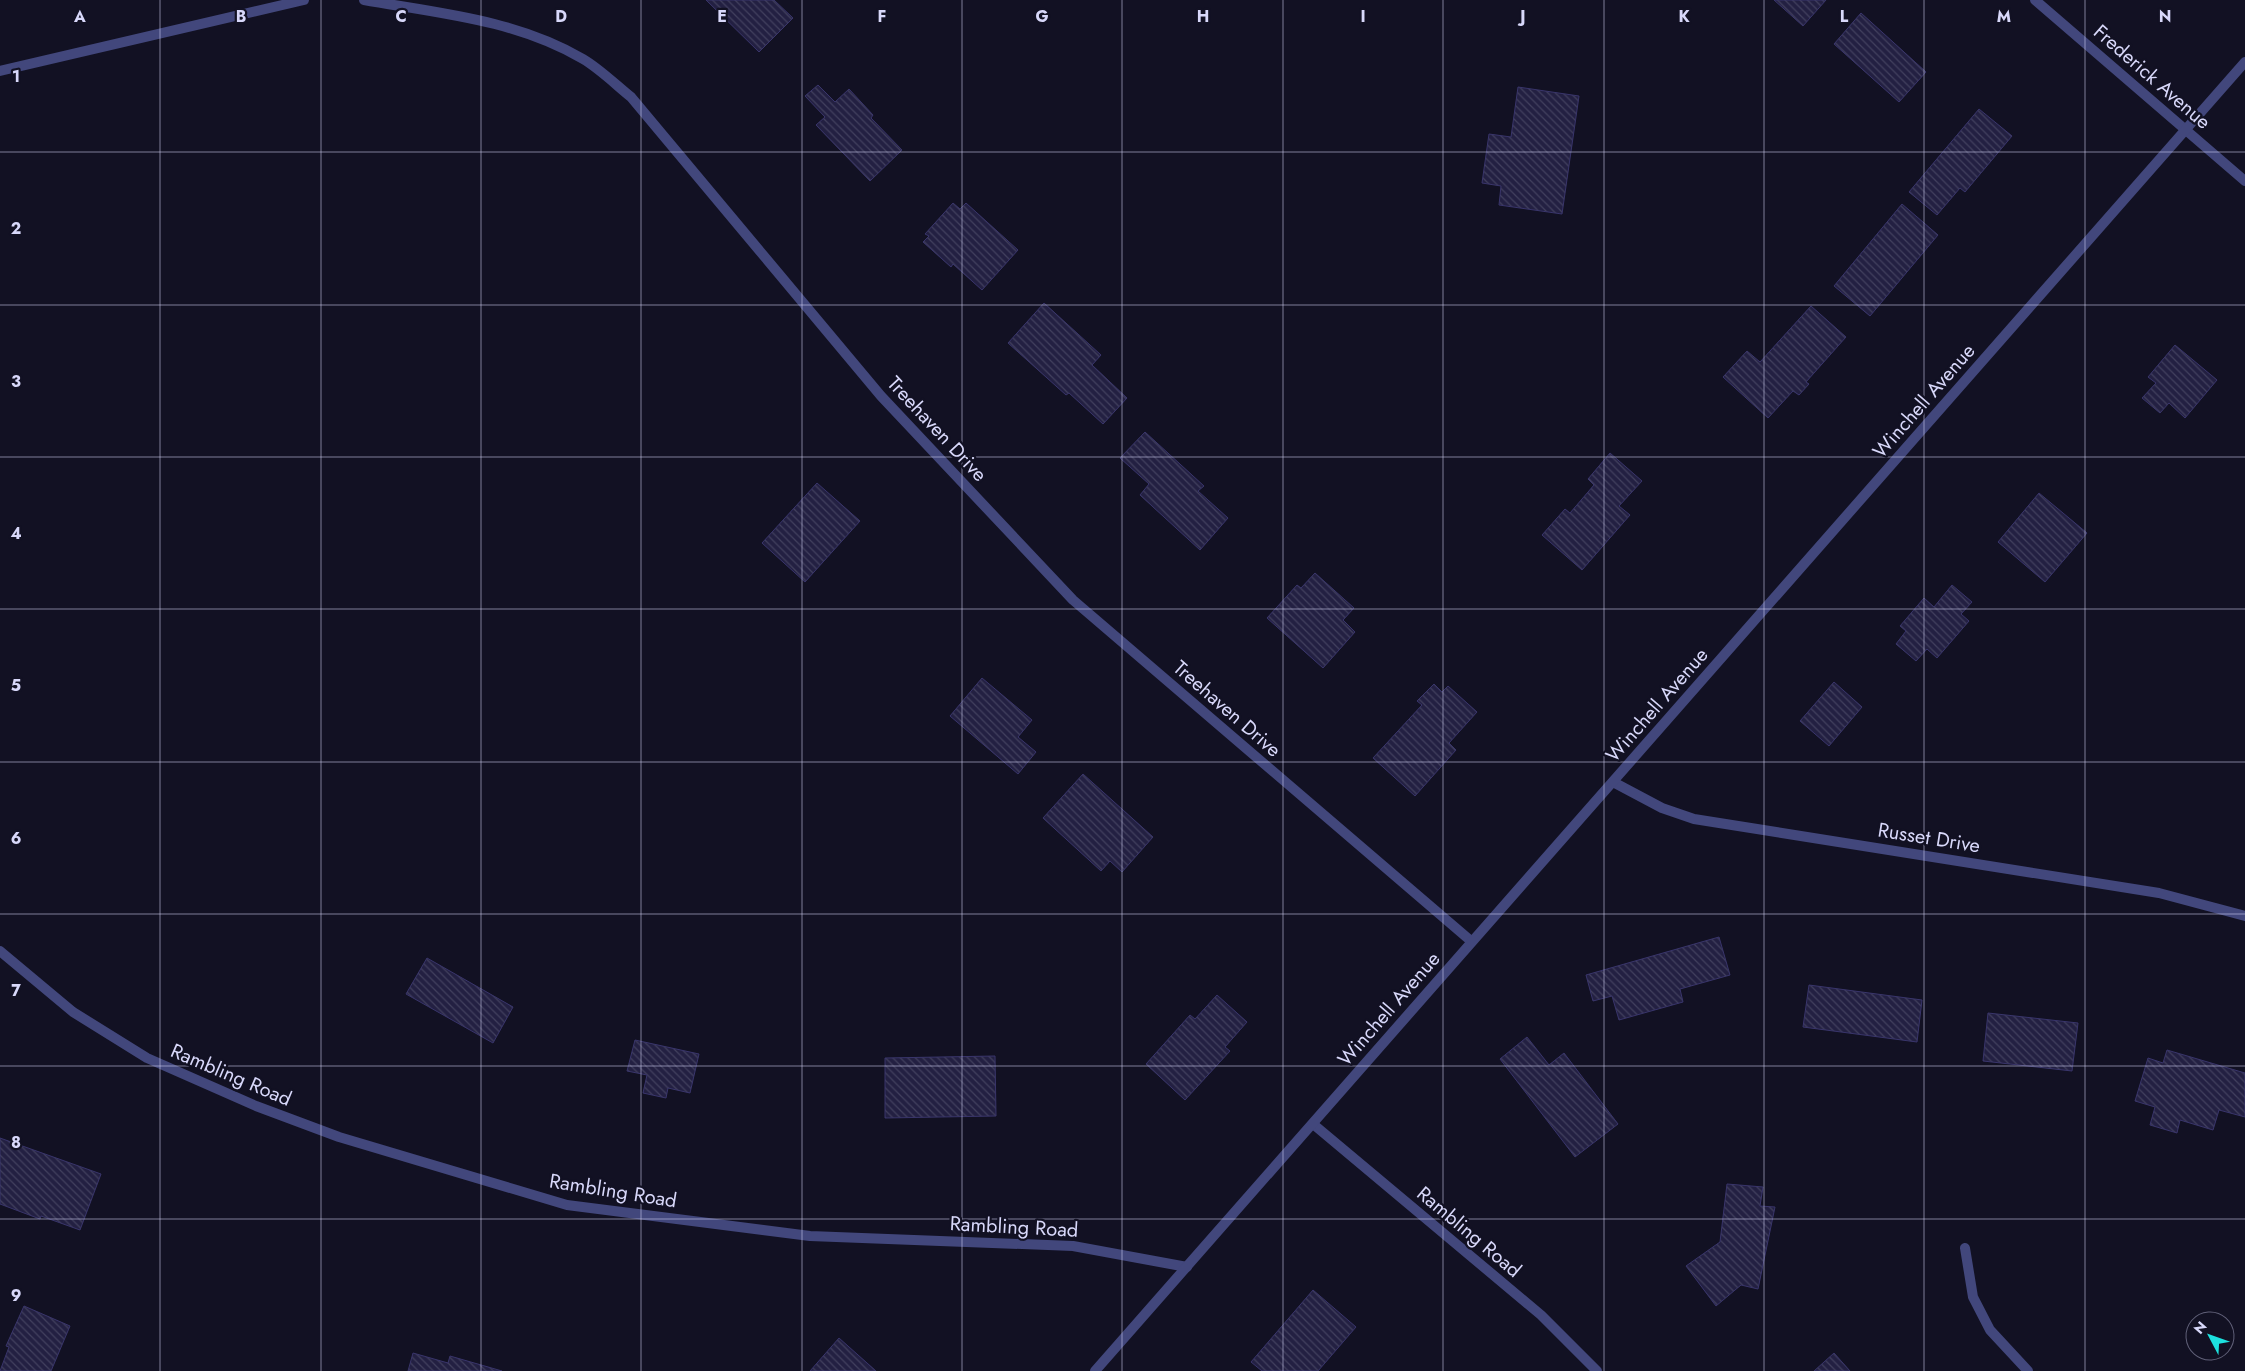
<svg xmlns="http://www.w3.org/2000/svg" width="2245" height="1371" viewBox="0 0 2245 1371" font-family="Jost,sans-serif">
	<defs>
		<pattern id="building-back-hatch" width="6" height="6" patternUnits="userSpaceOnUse" patternTransform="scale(1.25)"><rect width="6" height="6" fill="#232042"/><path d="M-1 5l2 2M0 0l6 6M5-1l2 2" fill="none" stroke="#42405e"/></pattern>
	</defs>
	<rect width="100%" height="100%" fill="#121123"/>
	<g fill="url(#building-back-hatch)" stroke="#39356b">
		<path d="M706,0h68l19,18 -34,34z"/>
		<path d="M1774,0h52l-23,26z"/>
		<path d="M1861,13l65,59 -27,30 -65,-58z"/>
		<path d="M818,85l17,17 14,-13 24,26 -2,3 31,32 -32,31 -54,-56 9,-8 -20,-21z"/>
		<path d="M1518,87l61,9 -17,118 -63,-9 2,-19 -19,-3 7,-49 22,3z"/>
		<path d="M1979,109l33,27 -47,56 -5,-4 -23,27 -28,-23z"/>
		<path d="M953,203l7,6 6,-6 52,47 -36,40 -29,-26 -2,3 -28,-25 6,-6 -4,-2z"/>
		<path d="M1902,204l36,31 -68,81 -36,-30z"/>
		<path d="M1044,303l57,52 -9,10 35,33 -24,26 -34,-31 -3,2 -58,-52z"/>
		<path d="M1811,306l35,31 -40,45 3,2 -10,11 -6,-4 -25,27 -45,-41 24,-26 13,11z"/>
		<path d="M2175,345l42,35 -32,38 -16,-15 -9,10 -18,-15 14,-15 -8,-6z"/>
		<path d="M1145,432l59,54 -6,5 30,27 -28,32 -60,-55 9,-11 -29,-26z"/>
		<path d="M1610,453l32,28 -23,25 11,9 -48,55 -40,-35 23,-26 5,4 24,-28 -6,-6z"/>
		<path d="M817,483l43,38 -55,61 -43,-39z"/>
		<path d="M2039,493l48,40 -42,49 -47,-40z"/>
		<path d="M1315,573l39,35 -11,12 12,12 -32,36 -56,-50 30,-33 4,3z"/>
		<path d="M1952,585l20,17 -11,12 8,7 -32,37 -10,-9 -11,12 -20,-17 10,-13 -6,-5 24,-28 10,9z"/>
		<path d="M982,678l50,42 -14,17 18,15 -18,22 -68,-58z"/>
		<path d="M1834,682l28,25 -33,39 -29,-25z"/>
		<path d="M1434,684l8,8 6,-6 29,26 -28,31 7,7 -41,46 -42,-38 49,-53 -5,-4z"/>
		<path d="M1083,774l70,63 -31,35 -12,-11 -9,10 -58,-53z"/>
		<path d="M1719,937l11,38 -50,14 3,13 -64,18 -7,-24 -19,5 -7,-26z"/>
		<path d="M427,958l86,49 -20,36 -87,-49z"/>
		<path d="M1809,985l113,15 -5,42 -114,-15z"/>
		<path d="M1217,995l30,27 -22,25 5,4 -45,49 -39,-36 44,-49 5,4z"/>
		<path d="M1988,1013l90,10 -6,48 -89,-10z"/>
		<path d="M1527,1037l22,28 15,-12 54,71 -43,33 -75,-98z"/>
		<path d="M635,1040l64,14 -9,39 -22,-5 -2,10 -23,-5 4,-18 -20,-4z"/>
		<path d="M2167,1050l78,23v44l-26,-7 -6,20 -33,-10 -3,13 -27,-8 5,-18 -20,-6 13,-43 15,5z"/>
		<path d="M995,1056l1,60 -111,2v-60z"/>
		<path d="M0,1138l101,36 -21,56 -39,-14 -1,3 -40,-15z"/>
		<path d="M1727,1184l36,3 -3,19 15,1 -17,82 -17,-4 -25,21 -30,-40 34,-24z"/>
		<path d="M1313,1290l43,37 -38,44h-56l-11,-9z"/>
		<path d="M24,1306l46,20 -19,45h-51l9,-24 -3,-1z"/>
		<path d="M839,1338l37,33h-66z"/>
		<path d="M413,1353l35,10 2,-7 52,15h-94z"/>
		<path d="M1834,1353l16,18h-36z"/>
	</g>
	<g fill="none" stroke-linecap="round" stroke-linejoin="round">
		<g stroke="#42477c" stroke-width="10">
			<path d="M364,0c75,13 153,20 219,59 17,10 33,26 48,38l250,299 192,204 398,341"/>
			<path d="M2035,0l210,181"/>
			<path d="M0,71l304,-71"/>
			<path d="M1613,782l49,26 32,11 465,74 86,23"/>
			<path d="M0,951l73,61 74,46 109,48 83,31 228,68 243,31 263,10 114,21"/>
			<path d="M1313,1124l228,191 56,56"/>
			<path d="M1965,1248l8,49 17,33 38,41"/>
			<path d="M1095,1371l1150,-1309"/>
		</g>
	</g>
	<path fill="none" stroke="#d8d8fa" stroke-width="1" stroke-opacity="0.55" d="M160,0v1371M321,0v1371M481,0v1371M641,0v1371M802,0v1371M962,0v1371M1122,0v1371M1283,0v1371M1443,0v1371M1604,0v1371M1764,0v1371M1924,0v1371M2085,0v1371M0,152h2245M0,305h2245M0,457h2245M0,609h2245M0,762h2245M0,914h2245M0,1066h2245M0,1219h2245"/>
	<g text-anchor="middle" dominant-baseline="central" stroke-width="4.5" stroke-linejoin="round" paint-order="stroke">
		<g font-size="20" fill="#d8d8fa" stroke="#121123">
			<text transform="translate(2152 77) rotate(41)">Frederick Avenue</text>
			<text transform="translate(1924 401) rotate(-49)">Winchell Avenue</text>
			<text transform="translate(937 429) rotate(47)">Treehaven Drive</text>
			<text transform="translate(1657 705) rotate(-49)">Winchell Avenue</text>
			<text transform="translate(1227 709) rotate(41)">Treehaven Drive</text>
			<text transform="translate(1929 838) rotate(9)">Russet Drive</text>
			<text transform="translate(1389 1009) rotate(-49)">Winchell Avenue</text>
			<text transform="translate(231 1075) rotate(23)">Rambling Road</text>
			<text transform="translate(613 1191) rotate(9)">Rambling Road</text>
			<text transform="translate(1014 1227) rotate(3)">Rambling Road</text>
			<text transform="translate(1469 1232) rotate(40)">Rambling Road</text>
		</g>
	</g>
	<g font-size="16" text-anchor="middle" font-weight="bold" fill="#d8d8fa" stroke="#121123" stroke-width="4.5" stroke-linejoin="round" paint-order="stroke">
		<text x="80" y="22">A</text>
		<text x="241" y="22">B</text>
		<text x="401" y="22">C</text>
		<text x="561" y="22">D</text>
		<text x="722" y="22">E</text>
		<text x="882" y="22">F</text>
		<text x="1042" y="22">G</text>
		<text x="1203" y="22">H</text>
		<text x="1363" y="22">I</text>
		<text x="1523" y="22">J</text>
		<text x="1684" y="22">K</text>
		<text x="1844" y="22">L</text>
		<text x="2004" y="22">M</text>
		<text x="2165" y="22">N</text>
		<text x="16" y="82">1</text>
		<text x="16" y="234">2</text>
		<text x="16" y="387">3</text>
		<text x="16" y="539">4</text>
		<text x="16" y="691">5</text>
		<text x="16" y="844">6</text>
		<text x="16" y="996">7</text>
		<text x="16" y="1148">8</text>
		<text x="16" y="1301">9</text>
	</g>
	<g transform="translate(2210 1336) rotate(311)"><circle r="24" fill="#121123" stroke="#616179"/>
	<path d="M0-4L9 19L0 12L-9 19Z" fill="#1de1df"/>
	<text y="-8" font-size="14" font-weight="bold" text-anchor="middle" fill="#d8d8fa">N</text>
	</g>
</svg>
